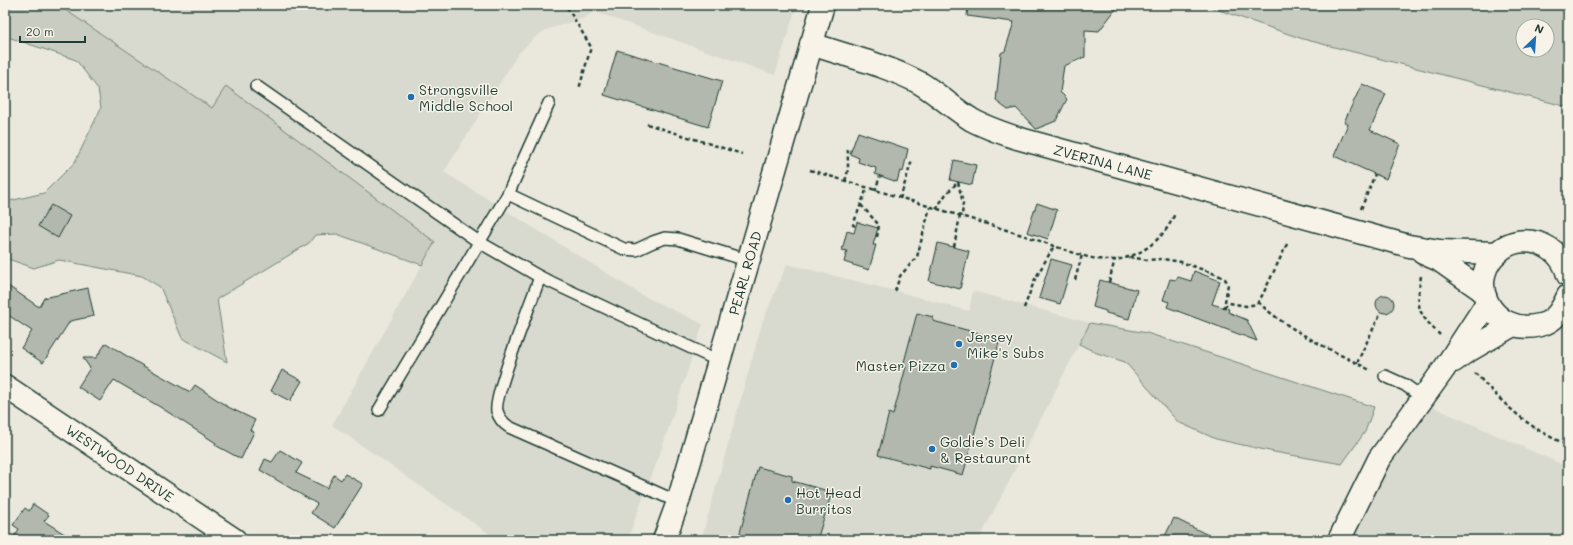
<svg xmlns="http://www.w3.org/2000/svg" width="1573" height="545" viewBox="0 0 1573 545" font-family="Mali,sans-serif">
	<rect width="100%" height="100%" fill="#eae8dd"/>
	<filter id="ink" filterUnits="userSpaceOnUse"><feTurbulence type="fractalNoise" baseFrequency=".025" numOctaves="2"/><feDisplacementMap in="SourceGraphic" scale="8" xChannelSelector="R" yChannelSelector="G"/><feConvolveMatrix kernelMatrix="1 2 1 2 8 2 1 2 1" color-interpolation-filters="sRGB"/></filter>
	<g filter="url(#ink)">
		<g fill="#d9dacf">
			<path d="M59,5h738l-22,70 -180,-63 -14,7 -35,11 -12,8 -16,16 -74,118 198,123 61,29 -43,130 -33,86h-129l-166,-115 103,-183 -210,-155 -13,21z"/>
			<path d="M787,264l105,26 77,21 4,-20 117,32 -111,217h-278l62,-220z"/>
			<path d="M1431,406l137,61v73h-217l43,-84z"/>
		</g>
		<g fill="#c8ccc1" stroke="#74847a" fill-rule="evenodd">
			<path d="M5,5h53l154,103 14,-22 209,156 -13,23 -85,-31 -22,1 -6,8 -92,56 10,63 -45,-24 -22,-51 -18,-11 -83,-16 -25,8 -29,-10v-56l39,-9 31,-31 26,-54 -3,-19 -22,-29 -68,-23 -3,-4z"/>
			<path d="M1204,5h364v102l-265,-68zM1523,26h24v24h-24z"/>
			<path d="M1090,323l57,10 227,74 -9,25 -23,32 -68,-12 -58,-13 -38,-17 -53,-60 -28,-9 -18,-9z"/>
		</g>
		<g fill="#b2b8ae" stroke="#1f3d34">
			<path d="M968,5h151l-20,26 -14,-1v27l-21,9 -4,26 7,7 -11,22 -20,8 -20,-21 -8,2 -12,-9 5,-48 4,-2 9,-29 -47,-6z"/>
			<path d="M617,50l105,31 -14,46 -104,-32z"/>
			<path d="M1362,84l24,10 -16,36 30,14 -14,35 -52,-23 14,-32 -4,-2z"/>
			<path d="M858,132l50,17 -5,23 -3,-1 -3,11 -22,-8 1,-6 -18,-6 1,-4 -9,-4z"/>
			<path d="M954,160l22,5 -4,20 -22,-5z"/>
			<path d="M1037,203l20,7 -9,29 -21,-7z"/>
			<path d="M51,205l19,11 -12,22 -20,-12z"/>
			<path d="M857,222l21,6 -5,17h3l-7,25 -25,-8 3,-11 -5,-1 5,-19 7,2z"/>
			<path d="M938,243l31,8 -9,38 -31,-8z"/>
			<path d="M1051,259l21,6 -12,39 -21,-6z"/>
			<path d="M1194,271l26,10 -8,23 17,5 -1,3 19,8 10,21 -90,-34 2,-5 -6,-2 7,-21 6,1 2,-3 13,4z"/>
			<path d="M1100,280l37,10 -8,29 -23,-6v-2l-13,-4z"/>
			<path d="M5,284l34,23 5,-9 44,-10 6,28 -24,5 -27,42 -22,-15 11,-17 -27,-18z"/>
			<circle cx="1385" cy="304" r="9"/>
			<path d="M917,313l16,4v4l67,18 -37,136 -33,-9v3l-52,-14 11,-42 4,2 13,-48 -3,-1z"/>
			<path d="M106,343l32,20 52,29 5,-7 33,22 27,13 -5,10 4,2 -13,27 -26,-14 1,-2 -56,-36 -46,-27 -14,21 -22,-14 12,-19 -7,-10h13z"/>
			<path d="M282,370l20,11 -12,20 -19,-10z"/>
			<path d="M280,450l22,13 -6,10 31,15 7,-13 7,5 4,-6 18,10 -28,44 -24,-15 6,-9 -57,-34 5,-11 7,3z"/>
			<path d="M758,467l34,9v5l40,11 -15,48h-79z"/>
			<path d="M33,504l16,11 -5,6 30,19h-62l7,-11 -6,-4 12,-17 4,3z"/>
			<path d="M1174,518l44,22h-55z"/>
		</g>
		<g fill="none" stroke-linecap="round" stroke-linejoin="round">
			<g stroke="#1f3d34" stroke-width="14">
				<g id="service">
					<path d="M256,86l223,156 61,35 179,84"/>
					<path d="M508,194l116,55 12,1 17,-8 12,-4 13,1 62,19"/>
					<path d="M540,277c-7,20 -47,120 -43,134 2,7 6,12 12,16l169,75"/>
					<path d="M1385,376l20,9 18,13"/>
					<path d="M379,410l129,-216 41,-91"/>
				</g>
			</g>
			<g stroke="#1f3d34" stroke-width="25">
				<g id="minor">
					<path d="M811,44c37,12 75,21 109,39 18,11 34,26 52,37 15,8 30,13 45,18l392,108 31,5 57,2"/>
					<path d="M1423,253l16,7 44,31"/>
					<path d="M1568,275c-4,-16 -15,-27 -30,-32 -12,-3 -25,-2 -35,5 -42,29 -12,90 37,77 15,-3 22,-16 28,-29"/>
					<path d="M1454,361l9,-7 50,-29"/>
					<path d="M1339,540l40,-81 65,-90 43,-66"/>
				</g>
			</g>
			<g stroke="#1f3d34" stroke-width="25">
				<path id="tertiary" d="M5,386l230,154"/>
			</g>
			<g stroke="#1f3d34" stroke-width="25">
				<path id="primary" d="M664,540l14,-38 145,-497"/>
			</g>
			<g stroke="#1f3d34" stroke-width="2.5" stroke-dasharray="4 3" stroke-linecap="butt">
				<path d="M567,7l24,40 -12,42"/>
				<path d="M647,124l95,30"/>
				<path d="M810,170c62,19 125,38 187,57 19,6 38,12 57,19 18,6 37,14 56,14 28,0 56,-22 65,-47"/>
				<path d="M845,181c5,-14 2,-18 3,-32l3,1"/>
				<path d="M958,182l5,21 -1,14"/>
				<path d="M875,191l5,-15"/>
				<path d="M900,199l12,-39"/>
				<path d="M861,205l18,20 -2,12 -2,-1"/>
				<path d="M936,209l10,-15 12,-12"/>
				<path d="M1361,209l14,-35"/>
				<path d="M855,226l-2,-1 14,-37"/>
				<path d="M954,247l6,-31"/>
				<path d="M1130,257l17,3 16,-1 18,3 37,13 7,4 3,5 -4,24"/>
				<path d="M1421,276c-5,33 -4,36 19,59"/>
				<path d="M1075,280l7,-25"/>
				<path d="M1109,282l6,-23"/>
				<path d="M895,291l5,-15 17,-19 13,-50"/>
				<path d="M1258,302c32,30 74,48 112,68"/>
				<path d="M1224,307l5,-4 17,3 11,-2 6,-10 25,-52"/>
				<path d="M1024,308l11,-29 19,-33"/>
				<path d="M1357,363l24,-51"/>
				<path d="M1475,373c28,30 53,56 93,72"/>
			</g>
			<use href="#service" stroke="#f7f3e8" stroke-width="11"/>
			<use href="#minor" stroke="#f7f3e8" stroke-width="22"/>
			<use href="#tertiary" stroke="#f7f3e8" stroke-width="22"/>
			<use href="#primary" stroke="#f7f3e8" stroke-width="22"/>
		</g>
	</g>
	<g fill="#1f6fb2" stroke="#f7f3e8" stroke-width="1.5">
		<circle cx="411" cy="97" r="4"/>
		<circle cx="959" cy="344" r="4"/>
		<circle cx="954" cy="365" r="4"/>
		<circle cx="932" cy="449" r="4"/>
		<circle cx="788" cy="500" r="4"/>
	</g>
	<g text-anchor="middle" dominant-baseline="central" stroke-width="3" stroke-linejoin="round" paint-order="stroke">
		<g font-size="14" fill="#1f3d34" stroke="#f7f3e8" text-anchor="start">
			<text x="419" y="89">Strongsville<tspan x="419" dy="16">Middle School</tspan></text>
			<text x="967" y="336">Jersey<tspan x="967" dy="16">Mike's Subs</tspan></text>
			<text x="946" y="365" text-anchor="end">Master Pizza</text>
			<text x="940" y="441">Goldie’s Deli<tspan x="940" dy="16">&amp; Restaurant</tspan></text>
			<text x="796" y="492">Hot Head<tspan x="796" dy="16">Burritos</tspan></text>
		</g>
		<g font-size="14" fill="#1f3d34" stroke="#f7f3e8">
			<text transform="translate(1103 162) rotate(15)">ZVERINA LANE</text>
			<text transform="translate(745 273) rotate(-74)">PEARL ROAD</text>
			<text transform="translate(120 463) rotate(34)">WESTWOOD DRIVE</text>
		</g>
	</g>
	<rect width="1573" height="545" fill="none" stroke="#f7f3e8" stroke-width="20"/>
	<rect x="10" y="10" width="1553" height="525" fill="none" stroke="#1f3d34" stroke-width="1.5" filter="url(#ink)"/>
	<g transform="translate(1535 38) rotate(25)"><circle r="19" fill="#f7f3e8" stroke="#a1aaa0"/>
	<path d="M0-3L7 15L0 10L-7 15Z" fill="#1f6fb2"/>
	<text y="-6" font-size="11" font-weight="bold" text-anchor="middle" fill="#1f3d34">N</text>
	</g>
	<path d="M20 36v6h65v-6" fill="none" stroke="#1f3d34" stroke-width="2"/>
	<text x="26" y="36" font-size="12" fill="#1f3d34" stroke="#f7f3e8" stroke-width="3" paint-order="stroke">20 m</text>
</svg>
